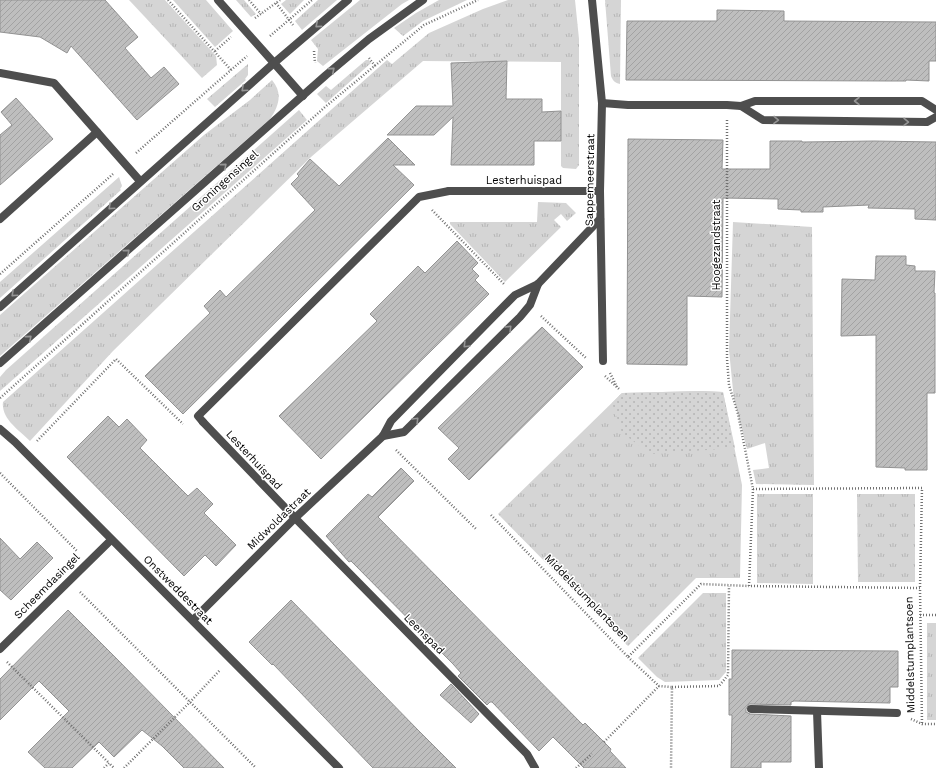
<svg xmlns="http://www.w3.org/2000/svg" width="936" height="768" viewBox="0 0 936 768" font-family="'Work Sans',sans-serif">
	<defs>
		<pattern id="grass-tufts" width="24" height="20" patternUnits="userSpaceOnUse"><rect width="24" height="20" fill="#d5d5d5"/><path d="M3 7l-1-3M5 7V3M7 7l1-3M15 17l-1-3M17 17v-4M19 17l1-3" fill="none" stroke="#b5b5b5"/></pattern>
		<pattern id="park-dots" width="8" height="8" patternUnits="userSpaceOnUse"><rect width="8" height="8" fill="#d5d5d5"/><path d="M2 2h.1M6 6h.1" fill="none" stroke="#b5b5b5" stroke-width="1.8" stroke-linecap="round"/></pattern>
		<pattern id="building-hatch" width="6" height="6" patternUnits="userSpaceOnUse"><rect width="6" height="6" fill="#bebebe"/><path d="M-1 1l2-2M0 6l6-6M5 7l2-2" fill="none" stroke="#a2a2a2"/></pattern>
	</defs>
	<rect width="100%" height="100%" fill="#fff"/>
	<g fill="url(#grass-tufts)">
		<path d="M129,0h36l51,56 1,9 -15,13z"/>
		<path d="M173,0h33l27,31 -18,16z"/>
		<path d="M236,0h8l12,14 -5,3z"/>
		<path d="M286,0h18l-14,14 -9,-10z"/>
		<path d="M318,0h19l-35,30 -7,-9z"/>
		<path d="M360,0h49l-7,4 -79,62 -6,-5 1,-12 -7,-9z"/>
		<path d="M439,0h28l-44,21 -20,15 -9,-8 22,-15z"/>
		<path d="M508,0h67l4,39v126l-3,4 -13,-1 -2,-2v-104l-138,-1 -112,96 -198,194 -83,90c-11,-11 -29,-22 -27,-39l384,-342 5,4 37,-31 54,-24z"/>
		<path d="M605,0h16l-1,84c-5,-1 -7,-3 -9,-8z"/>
		<path d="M366,60h3l2,3 -45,40 -9,-9 9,-8 5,4z"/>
		<path d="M248,64v11l-3,4 1,1 -31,27 -8,-8z"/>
		<path d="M272,80c11,13 7,26 -2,39l-270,237v-41l204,-180 46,-35z"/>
		<path d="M299,110l8,10 -307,271v-14l6,-7z"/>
		<path d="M119,177l3,9 -2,3 1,1 -121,108v-16z"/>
		<path d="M538,202l28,1 10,10 -9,8 -6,-7 -7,6 7,7 -56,55 -55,-58v-2h87z"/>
		<path d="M733,222l79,5 2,258 -58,-1 -3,-14 16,-2 -4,-25 -18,6 -13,-49 -5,-50z"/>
		<path d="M702,391l21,1 19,93 -2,93h-44l-68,68 -130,-132 124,-121z"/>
		<path d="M757,494h56v90l-56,-1z"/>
		<path d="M857,494h58v88h-57z"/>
		<path d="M703,593h23v79l-7,8 -54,2 -8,-5 -19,-19z"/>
		<rect x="927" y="623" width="9" height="97"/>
	</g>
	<path fill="url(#park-dots)" d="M702,391l21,1 12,56 -84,6 -29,-21 -10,-30 10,-10z"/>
	<g fill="url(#building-hatch)" stroke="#929292">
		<path d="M0,0h105l33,37 -13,11 26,30 13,-11 15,17 -42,36 -66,-74 -4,7 -27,-16 -40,-5z"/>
		<path d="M717,10l67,1v10l152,1v39h-7v20l-23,-1v1h-16l-264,-1 1,-59h90z"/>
		<path d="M507,61l-1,38h36v13l19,-1v30h-27v24h-83l2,-48 -19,18h-47l29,-29h37l-2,-43z"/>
		<path d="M16,98l37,41 -53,46v-50l12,-10 -11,-13z"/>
		<path d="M388,138l27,27h-22l21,20 -231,229 -38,-38 65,-63 -6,-7 16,-16 6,7 89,-87 -24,-26 8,-8 -2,-2 13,-15 29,27z"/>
		<path d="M628,139l95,1 -1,29h48v-28h32v1l72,-1 62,1v78l-21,-1v-10l-47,-1 1,-3 -46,2v5h-22v-2l-23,-1v-10l-55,-1 -1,99 -35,-1v69l-60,-1z"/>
		<path d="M457,241l21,22 -6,6 7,7 -4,4 14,14 -168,165 -42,-43 98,-95 -7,-7 48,-48 7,7z"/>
		<path d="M876,256h30v9l9,1v5h20l-1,22h1v100h-8v77h-22v-2l-29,-1v-132l-35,1 1,-57 33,1z"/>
		<path d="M542,327l41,40 -114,113 -21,-21 11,-11 -21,-20z"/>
		<path d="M108,416l11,11 8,-8 20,21 -7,8 48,48 9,-8 16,16 -9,9 32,32 -20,21 -11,-11 -21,21 -117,-119z"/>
		<path d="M401,468l13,13 -36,36 205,208 2,-2 26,26 -1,2 16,17h-42l-31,-31 -14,14 -47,-49h-2l-3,3 -29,-29 3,-3 -8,-9 -102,-103 -2,1 -23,-26 42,-42 4,3z"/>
		<path d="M0,538l20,21 17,-17 16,16 -42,42 -11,-10z"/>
		<path d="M291,600l127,130 38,38h-83l-100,-104 -1,1 -23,-23z"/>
		<path d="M68,610l48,48 108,110h-40l-22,-22 -20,-16 -28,27 -15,-15 -27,26h-27l-17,-16 41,-41 -30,-30 -39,39v-41z"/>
		<path d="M732,650l166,1v36h-8v16l-96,-2 -3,1v3l-42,-1 -3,5v3l4,2 41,2v46h-30v6h-30l1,-53h-3v-36h3z"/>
		<path d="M451,684l28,30 -8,9 -31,-28z"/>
	</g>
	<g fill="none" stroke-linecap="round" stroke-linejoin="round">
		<g stroke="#707070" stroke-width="2.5" stroke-dasharray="1 2" stroke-linecap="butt">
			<path d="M168,0l63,70"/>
			<path d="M249,0l12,14"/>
			<path d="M276,3l17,22"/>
			<path d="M255,18l25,-18"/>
			<path d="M270,36l42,-36"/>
			<path d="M215,51l16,-14"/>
			<path d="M314,51l1,12"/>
			<path d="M369,58l6,8"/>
			<path d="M727,120v239l2,26 9,29 15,75 -4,97 171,2 2,136"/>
			<path d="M136,153l111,-97"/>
			<path d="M432,210l72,74"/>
			<path d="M0,274l113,-100"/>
			<path d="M541,316l46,43"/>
			<path d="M610,373l7,14"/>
			<path d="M605,376l14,13"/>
			<path d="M0,398l325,-291 99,-82 54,-25"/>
			<path d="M37,441l79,-82 67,65"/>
			<path d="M396,450l80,79"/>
			<path d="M0,473l77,78"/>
			<path d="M753,489l169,-1 -2,100"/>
			<path d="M491,515l137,142 73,-73 48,2"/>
			<path d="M80,592l176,176"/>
			<path d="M920,615h16"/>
			<path d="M628,657l31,29 13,1 -1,81"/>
			<path d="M7,662l102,101"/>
			<path d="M672,687l47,-1 9,-11 1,-89"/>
			<path d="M911,719l11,5h14"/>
			<path d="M604,742l55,-56"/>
			<path d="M104,768l5,-5 5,5"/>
			<path d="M124,768l67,-67 29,-31"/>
			<path d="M576,768l16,-14"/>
		</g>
		<g stroke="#4e4e4e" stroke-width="8">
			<path d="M203,422l-5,-6 221,-219 30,-6"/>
			<path d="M295,518l232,236 8,14"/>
			<path d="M751,709l146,4"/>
		</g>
		<g stroke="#4e4e4e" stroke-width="8">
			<path d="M218,0l56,63"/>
			<path d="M592,0l10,103 -2,88 3,170"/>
			<path d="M0,73l54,10 86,98"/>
			<path d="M602,103l26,2h99l14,1 22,14 164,2 9,-5"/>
			<path d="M741,106l14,-5h167l14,9"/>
			<path d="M449,191h151"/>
			<path d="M0,219l97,-87"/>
			<path d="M203,422l92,96"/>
			<path d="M0,429l15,13 324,326"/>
			<path d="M383,436l21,-4 116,-115 10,-12 8,-21"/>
			<path d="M193,620l102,-102 88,-82 8,-15 113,-115 11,-11 23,-11 62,-65"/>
			<path d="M0,649l111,-109"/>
			<path d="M817,711l2,57"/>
		</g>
		<g stroke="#4e4e4e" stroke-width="8">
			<path d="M274,63l29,33"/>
			<path d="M0,307l274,-244 74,-63"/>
			<path d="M0,363l326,-288 43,-36 54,-39"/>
		</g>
	</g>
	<defs><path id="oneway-chevron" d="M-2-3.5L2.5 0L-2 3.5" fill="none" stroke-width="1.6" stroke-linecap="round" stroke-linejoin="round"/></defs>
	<g stroke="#959595">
		<use href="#oneway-chevron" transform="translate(318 25) rotate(140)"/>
		<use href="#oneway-chevron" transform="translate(332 70) rotate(-40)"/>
		<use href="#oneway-chevron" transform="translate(244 89) rotate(138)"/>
		<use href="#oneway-chevron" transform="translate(857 101) rotate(-180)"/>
		<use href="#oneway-chevron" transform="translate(776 120) rotate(1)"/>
		<use href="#oneway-chevron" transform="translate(906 122) rotate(1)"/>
		<use href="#oneway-chevron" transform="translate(224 166) rotate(-41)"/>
		<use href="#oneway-chevron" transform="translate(111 207) rotate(138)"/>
		<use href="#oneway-chevron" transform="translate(127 252) rotate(-41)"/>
		<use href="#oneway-chevron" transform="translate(14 294) rotate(138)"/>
		<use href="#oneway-chevron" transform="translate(509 328) rotate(-45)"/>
		<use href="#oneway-chevron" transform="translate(29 338) rotate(-41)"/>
		<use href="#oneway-chevron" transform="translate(466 345) rotate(135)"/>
		<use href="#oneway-chevron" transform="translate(416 420) rotate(-45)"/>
	</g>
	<g text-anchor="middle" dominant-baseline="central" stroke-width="3" stroke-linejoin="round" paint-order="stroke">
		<g font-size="11" fill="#000" stroke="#fff">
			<text x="524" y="180">Lesterhuispad</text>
			<text transform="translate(590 180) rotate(-89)">Sappemeerstraat</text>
			<text transform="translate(225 181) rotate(-42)">Groningensingel</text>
			<text transform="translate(716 245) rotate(-90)">Hoogezandstraat</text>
			<text transform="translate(254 460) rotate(47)">Lesterhuispad</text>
			<text transform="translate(279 519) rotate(-44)">Midwoldastraat</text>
			<text transform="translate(47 586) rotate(-45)">Scheemdasingel</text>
			<text transform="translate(178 590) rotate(45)">Onstweddestraat</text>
			<text transform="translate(587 598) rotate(46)">Middelstumplantsoen</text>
			<text transform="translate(424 634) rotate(45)">Leenspad</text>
			<text transform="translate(910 655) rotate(-91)">Middelstumplantsoen</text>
		</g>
	</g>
</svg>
